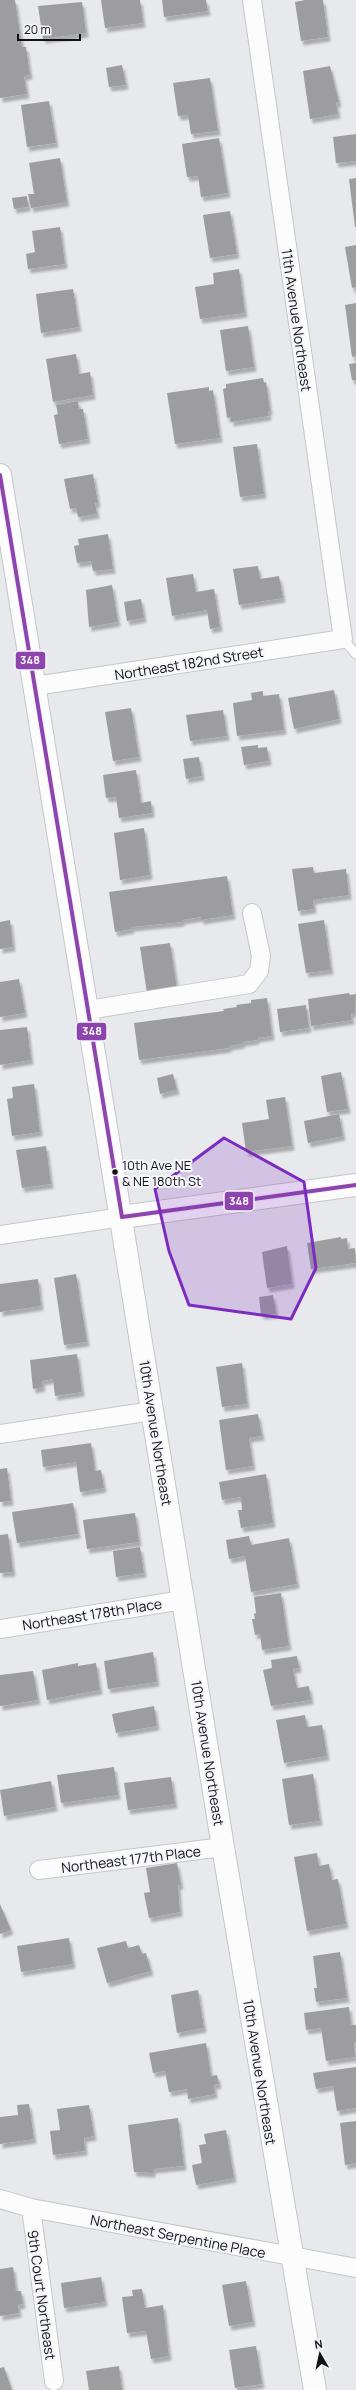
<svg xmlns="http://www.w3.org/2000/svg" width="356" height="2390" viewBox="0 0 356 2390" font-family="Manrope,sans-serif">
	<defs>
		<filter id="shadow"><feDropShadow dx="2.5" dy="4.5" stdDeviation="1" flood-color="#0004"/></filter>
	</defs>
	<rect width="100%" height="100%" fill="#e8e9ed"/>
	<g fill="#9d9da0" filter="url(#shadow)">
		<path d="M0,0h15l7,47h4l4,28 -6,1 3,18 -27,4z"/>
		<path d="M101,0h39l3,23 -38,5z"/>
		<path d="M162,0h44l2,11 -44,6z"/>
		<path d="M305,0h18l5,37 -27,4 -6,-39z"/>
		<path d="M82,2l4,31 -43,6 -5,-33z"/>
		<path d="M122,65l4,20 -17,2 -3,-19z"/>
		<path d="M330,66l9,36 -3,1 2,11 -28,5 -7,-48z"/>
		<path d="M210,78l8,53 -27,3 -3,-19 -10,1 -5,-33z"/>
		<path d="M49,101l7,42 -29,4 -6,-42z"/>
		<path d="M356,134v27l-20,2 -3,-26z"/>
		<path d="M219,138l9,55 -27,4 -3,-21 -11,1 -5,-33z"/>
		<path d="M60,158l7,44 -36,6 -3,-14h6l-5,-31z"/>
		<path d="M356,178v49h-1l-6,-48z"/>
		<path d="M27,196l1,11 -14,2 -2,-11z"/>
		<path d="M230,211l7,43 -27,4 -7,-43z"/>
		<path d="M60,227l5,37 -37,5 -2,-15 9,-2 -3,-21z"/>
		<path d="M356,245v42l-4,1 -7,-41z"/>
		<path d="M239,269l6,44 -45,6 -5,-32 19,-3 -1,-11z"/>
		<path d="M73,289l6,38 -38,6 -5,-39z"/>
		<path d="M356,303v53l-4,1 -7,-52z"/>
		<path d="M248,326l6,41 -28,4 -6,-41z"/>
		<path d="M76,354l3,20 11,-2 3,23 -40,7 -7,-43z"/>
		<path d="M356,363v17h-4l-3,-16z"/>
		<path d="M263,378l1,5 2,-1 4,29h-2l1,5 -38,6v-5l-4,1 -4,-29 3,-1v-4z"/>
		<path d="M209,387v4l4,-1 7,48 -45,6 -8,-51z"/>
		<path d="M78,401l1,8h4l5,30 -29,5 -5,-29 4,-1 -2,-9z"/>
		<path d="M257,444l7,50 -24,3 -7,-50z"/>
		<path d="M93,474l5,29h-3l2,11 -19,3 -2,-9 -6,1 -6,-30z"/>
		<path d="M108,534l5,35 -20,2 -2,-10 -14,2 -3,-17 5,-1 -1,-6z"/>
		<path d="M258,566l2,13 19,-3 4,22 -44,7 -6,-36z"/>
		<path d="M193,574l3,18 18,-3 6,38 -10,2 -3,-19 -35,6 -6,-38z"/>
		<path d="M112,585l6,37 -29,5 -3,-37z"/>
		<path d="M141,599l3,19 -17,3 -3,-19z"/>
		<path d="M334,690l5,29 -45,10 -6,-31z"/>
		<path d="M263,691v5l16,-2 5,36 -47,6 -4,-33 19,-3 -1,-7z"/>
		<path d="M131,708l8,49 -26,4 -8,-49z"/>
		<path d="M223,710l4,26 -37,5 -4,-26z"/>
		<path d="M258,745v3l9,-1 2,14 -25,4 -3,-18z"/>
		<path d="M199,757l3,19 -16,3 -3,-20z"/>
		<path d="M136,770l5,33 10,-2 1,12 -33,5 -3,-21 -10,1 -3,-23z"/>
		<path d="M144,828l6,47 -30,5 -6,-47z"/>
		<path d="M313,867l1,6 32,-4 3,26 -36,5 1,9 -16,2 -6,-42z"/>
		<path d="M227,876l6,39 -32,5v-3l-19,3v2l-51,5 1,2 -17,3 -6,-40z"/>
		<path d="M10,920l3,27 -13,2v-27z"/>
		<path d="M324,920l7,50 -25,3 -8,-49z"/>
		<path d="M170,943l7,46 -30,4 -7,-46z"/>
		<path d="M19,979l6,34 -25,4v-35z"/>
		<path d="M349,993l1,2 6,-1 -1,19h-4l1,7 -41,6 -3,-27z"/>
		<path d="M267,998l5,38 -15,2v2l-15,2v2l-13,2v2l-90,12 -5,-37 90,-12 -1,-2 14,-2 -1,-2 15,-2v-3z"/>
		<path d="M306,1005l3,23 -29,4 -3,-23z"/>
		<path d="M27,1027l4,33 -31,5v-35z"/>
		<path d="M341,1072l7,37 -21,3 -6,-36z"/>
		<path d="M173,1074l4,16 -17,4 -3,-16z"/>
		<path d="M34,1084l6,48 -28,4 -5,-37 6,-1 -1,-11z"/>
		<path d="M285,1097l7,49 -46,6 -4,-29 27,-4 -3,-19z"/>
		<path d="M339,1114l4,22 -35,7 -4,-22z"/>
		<path d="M46,1146l5,38 -29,4 -6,-38z"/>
		<path d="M341,1237v2l6,-1 1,11 7,-1 1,15 -45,6 -4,-26z"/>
		<path d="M287,1246l5,38 -25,4 -5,-36z"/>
		<path d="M76,1274l11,68 -23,3 -10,-67z"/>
		<path d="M38,1279l3,27 -41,6v-28z"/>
		<path d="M273,1295l3,19 -15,1 -2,-18z"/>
		<path d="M77,1354l5,38 -27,4 -2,-17 -11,2 1,6 -10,2 -3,-29z"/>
		<path d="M242,1363l5,41 -25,3 -6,-40z"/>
		<path d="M258,1414l4,22 -13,2 4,28 -27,4 -7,-50z"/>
		<path d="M91,1443l4,28 6,-1 3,18 -24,4 -4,-30 -33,5 -2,-17z"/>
		<path d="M7,1468l4,33 -11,1v-33z"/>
		<path d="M266,1474l7,49 -32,5 -3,-18h4l-1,-13 -19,3 -3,-18z"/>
		<path d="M73,1503l5,31 -61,9 -5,-31z"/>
		<path d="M135,1513l4,29 -52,7 -4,-29z"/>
		<path d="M8,1534l5,38 -13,1v-38z"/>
		<path d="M249,1536l2,9 38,-7 8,46 -46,8 -6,-36 -16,3 -3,-19z"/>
		<path d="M140,1547l4,26 -28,4 -3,-26z"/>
		<path d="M281,1593l8,53 -27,4 -2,-16 -5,1 -3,-16h3l-1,-5 2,-1 -2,-16z"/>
		<path d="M153,1652l4,30 -49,7 -4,-28z"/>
		<path d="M297,1656l2,12 -6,1 4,19 12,-2 2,14 -40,6 -8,-36 9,-2 -1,-8z"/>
		<path d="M78,1663v3l18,-3 4,27 -53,10 -5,-30z"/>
		<path d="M33,1671l5,29 -38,6v-31z"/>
		<path d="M154,1706l3,20 -41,7 -4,-19z"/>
		<path d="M305,1715l2,12 15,-2 5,31 -43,7 -8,-43z"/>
		<path d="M114,1767l4,28 -57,8 -4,-28z"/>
		<path d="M313,1774l7,47 -31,4 -7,-46z"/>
		<path d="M171,1777l4,27 -47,6 -4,-27z"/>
		<path d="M51,1781l4,26 -51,9 -4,-26z"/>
		<path d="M317,1853l2,13 10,-2 3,16 6,-1 8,45 -39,7 -13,-74z"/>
		<path d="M177,1863l4,22h-3l2,27 -31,6 -5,-25 6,-1 -4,-24z"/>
		<path d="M0,1904l11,26 -11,4z"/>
		<path d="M69,1938l4,26 -52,8 -4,-26z"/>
		<path d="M126,1941l2,7 11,-3 3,9 4,-1 5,18 -44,12 -10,-35z"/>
		<path d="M340,1952l7,46 -31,4 -2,-14h3l-4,-32z"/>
		<path d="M198,1990l6,38 -27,5 -6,-38z"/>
		<path d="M349,2007l2,18h5v17h-2l1,15 -29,4 -5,-33 -15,2 -2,-17z"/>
		<path d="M206,2043l5,33 6,-1 2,9 -5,1 1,9 -27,5 -1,-10 -18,3 -4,-21 -12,2 -4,-20z"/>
		<path d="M356,2067v41l-19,3 -4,-25 -17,3 -3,-16z"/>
		<path d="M29,2104l5,35 -34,5v-27l18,-2 -1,-10z"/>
		<path d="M89,2105l5,31 -10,2 1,13 -32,4 -3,-24 10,-1 -3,-21z"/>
		<path d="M178,2118l6,48 -31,3v4l-19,-1 -6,-47z"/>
		<path d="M356,2121v42l-11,2 -5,-42z"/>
		<path d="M226,2130l8,48 -38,7 -4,-20 10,-2 -3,-18 7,-1 -2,-10z"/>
		<path d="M13,2267l3,24h5l2,13 -5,1 1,8 -19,3v-47z"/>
		<path d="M101,2277l4,25 -41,6 -3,-25z"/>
		<path d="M246,2281l7,41 -24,4 -7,-41z"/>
		<path d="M142,2289l3,19 18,-3 6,51 -18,3 -5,-28 -19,2 -5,-36 11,-1 -1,-6z"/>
		<path d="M256,2346l6,38 -27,4 -6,-38z"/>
		<path d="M119,2366l3,24h-33l-3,-19z"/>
		<path d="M4,2367l8,23h-12v-22z"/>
	</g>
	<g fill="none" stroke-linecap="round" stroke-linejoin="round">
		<g stroke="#c5c6c9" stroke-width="11">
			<path id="service" d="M343,639l13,15"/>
		</g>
		<g stroke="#c5c6c9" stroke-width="20">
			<g id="minor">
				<path d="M35,686l308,-47 -91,-639"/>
				<path d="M88,1010l161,-26 10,-13 2,-15 -9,-43"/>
				<path d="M0,1235l122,-18"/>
				<path d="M0,1434l152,-23"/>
				<path d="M0,1629l183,-29"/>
				<path d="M39,1870l184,-23"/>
				<path d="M0,2199l31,9 325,60"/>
				<path d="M31,2208l23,173"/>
			</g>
		</g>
		<g stroke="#c5c6c9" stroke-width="24">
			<g id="tertiary">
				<path d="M0,475l223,1372 92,543"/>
				<path d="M122,1217l234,-32"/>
			</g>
		</g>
		<use href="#service" stroke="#fcfcfc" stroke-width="9"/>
		<use href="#minor" stroke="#fcfcfc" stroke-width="18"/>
		<use href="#tertiary" stroke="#fcfcfc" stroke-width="22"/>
		<g stroke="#f5f5fc" stroke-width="7">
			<g id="bus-1">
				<path d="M0,475l122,742"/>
				<path d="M122,1217l234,-32"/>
			</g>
		</g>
		<use href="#bus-1" stroke="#8e44ad" stroke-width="4"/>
	</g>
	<path fill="#7b2cbf" fill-opacity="0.2" stroke="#7b2cbf" stroke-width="3" stroke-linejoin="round" d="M224,1138l80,44 12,86 -25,51 -102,-14 -20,-54 -14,-62z"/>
	<circle fill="#121214" stroke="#f5f5fc" stroke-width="1.5" cx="115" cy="1172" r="3.5"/>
	<g text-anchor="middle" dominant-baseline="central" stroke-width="4" stroke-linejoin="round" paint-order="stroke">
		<g font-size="13" fill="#121214" stroke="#f5f5fc" text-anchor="start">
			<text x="122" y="1165">10th Ave NE<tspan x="122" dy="16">&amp; NE 180th St</tspan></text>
		</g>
		<g font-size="14" fill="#121214" stroke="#f5f5fc">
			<text transform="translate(297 320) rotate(82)">11th Avenue Northeast</text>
			<text transform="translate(189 663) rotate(-9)">Northeast 182nd Street</text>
			<text transform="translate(156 1433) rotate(81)">10th Avenue Northeast</text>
			<text transform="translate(92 1614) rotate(-9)">Northeast 178th Place</text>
			<text transform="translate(208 1753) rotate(81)">10th Avenue Northeast</text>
			<text transform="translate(131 1859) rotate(-7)">Northeast 177th Place</text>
			<text transform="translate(260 2072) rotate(81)">10th Avenue Northeast</text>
			<text transform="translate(178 2236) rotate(11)">Northeast Serpentine Place</text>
			<text transform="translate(42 2295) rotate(82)">9th Court Northeast</text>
		</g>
	</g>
	<g stroke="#f5f5fc" stroke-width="1.5">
		<rect x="15" y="651" width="31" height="19" rx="4" fill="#8e44ad"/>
		<rect x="76" y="1022" width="31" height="19" rx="4" fill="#8e44ad"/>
		<rect x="224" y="1191" width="30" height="20" rx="4" fill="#8e44ad"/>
	</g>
	<g font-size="11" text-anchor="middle" font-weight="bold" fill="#fff">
		<text x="30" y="664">348</text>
		<text x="92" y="1035">348</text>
		<text x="239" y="1205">348</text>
	</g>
	<g transform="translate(320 2354) rotate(351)" stroke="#f5f5fc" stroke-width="3" paint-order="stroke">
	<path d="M0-3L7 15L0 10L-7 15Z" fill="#121214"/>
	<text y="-6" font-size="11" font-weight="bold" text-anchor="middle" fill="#121214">N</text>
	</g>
	<path d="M18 34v6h62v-6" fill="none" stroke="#121214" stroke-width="2"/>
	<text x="24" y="34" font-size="12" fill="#121214" stroke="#f5f5fc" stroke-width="3" paint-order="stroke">20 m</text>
</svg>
